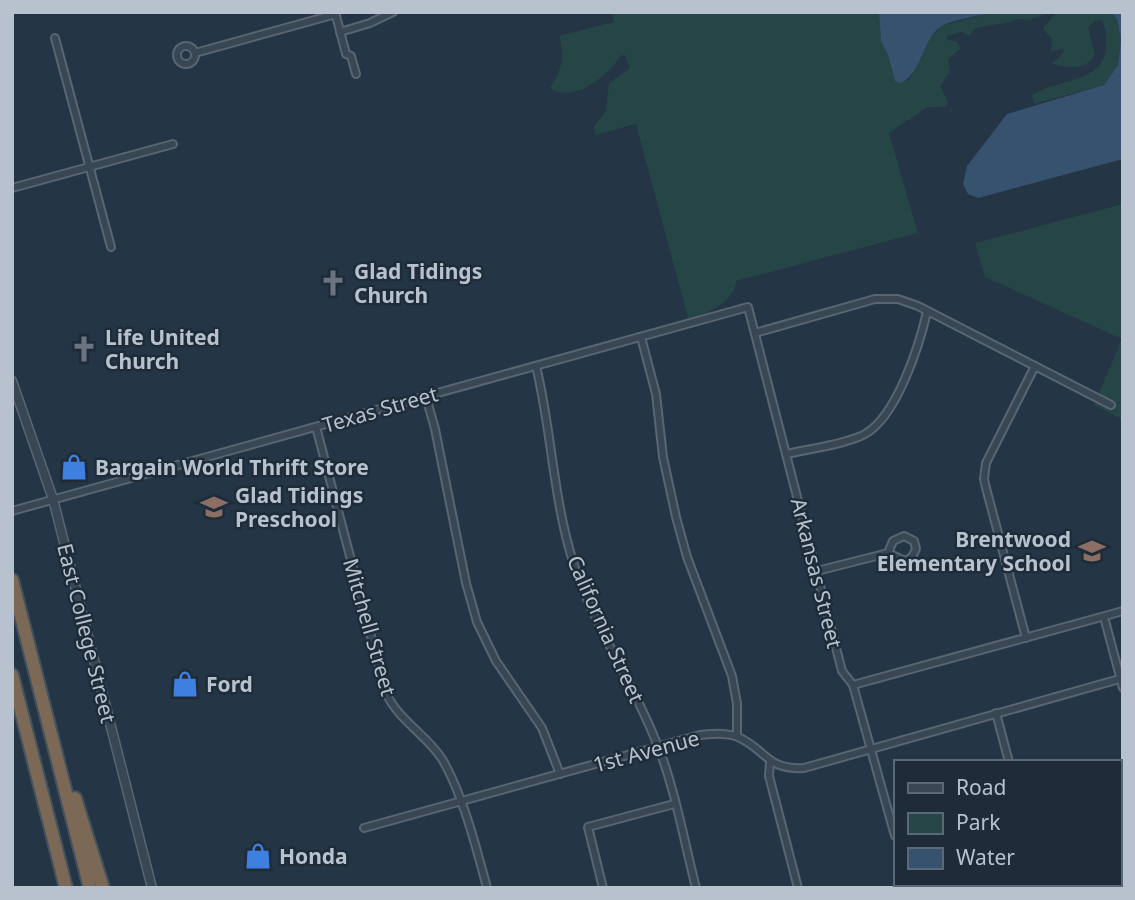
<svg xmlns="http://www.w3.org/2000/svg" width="1135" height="900" viewBox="0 0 1135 900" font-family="'Noto Sans',sans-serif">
	<rect width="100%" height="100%" fill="#243545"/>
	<g fill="#264546">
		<path d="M612,12h267l2,29 7,14 7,26 14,-1 21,-41 11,-13 52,-14h57l-20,8 -13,-1 -6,3 -31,5 -6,2 -5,7 -8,-4 -15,4 2,4c7,0 10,2 13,8l-13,12 2,12 -10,14 8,15 -1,5 -21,2 -37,25 29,100 -182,48c-1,21 -30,34 -48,37l-52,-194 -41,11 -1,-8 12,-16 3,-28 21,-15 -5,-13 -5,1c-11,20 -47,48 -70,32 12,-18 15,-31 9,-52l55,-14z"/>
		<path d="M1057,12h54l6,7 4,20 -3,26 -14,20 -70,19 -2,-8c25,-19 76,-11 74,-54 0,-9 0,-15 -5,-22l-6,1 -7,6 7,28c-11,17 -26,12 -44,9l9,-7 4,-8 -13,2 1,-12 -8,-9v-3z"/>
		<path d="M1123,204v216l-29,-15 28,-66 -137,-62 -10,-34z"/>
	</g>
	<g fill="#36526e">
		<path d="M879,12h114c-12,4 -45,8 -54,16 -17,14 -18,46 -38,55l-6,-2 -7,-26 -7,-14z"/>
		<path d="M1111,12h12v147l-145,39 -10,-4 -5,-10 4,-18 40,-52 97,-29 14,-20 3,-26 -4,-20z"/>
	</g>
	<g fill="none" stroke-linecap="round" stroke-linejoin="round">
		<g stroke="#586572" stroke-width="10">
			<g id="minor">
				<path d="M335,12l11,42 5,2 5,18"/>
				<path d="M340,32l30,-9 23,-11"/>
				<path d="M55,38l56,209"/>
				<circle cx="186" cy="55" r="9"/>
				<path d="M195,53l141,-39"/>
				<path d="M12,188l161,-44"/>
				<path d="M755,333l120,-34h23l20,7 193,99"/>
				<path d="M641,337l15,57 7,63 13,60 11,40 45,119 5,28v32"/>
				<path d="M536,366c16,66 17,134 38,199 20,61 57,114 81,174 19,44 29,102 41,149"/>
				<path d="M426,397l9,32 31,154 11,39 19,39 46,67 18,46"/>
				<path d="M316,427l70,266c13,28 40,41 56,66 20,33 35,91 45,129"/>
				<path d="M787,454c21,-5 60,-10 78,-20 32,-18 54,-88 62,-122"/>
				<path d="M12,511l736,-204 94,364 11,14 42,151"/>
				<path d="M904,536l10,5 2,8 -4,8 -7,4 -17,-8 5,-12z"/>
				<path d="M817,571l71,-18"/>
				<path d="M1104,617l19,71"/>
				<path d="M1026,638l-40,-150 -2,-9 2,-16 49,-97"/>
				<path d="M853,685l270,-74"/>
				<path d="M996,713l13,49"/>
				<path d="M770,762l-1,14 29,112"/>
				<path d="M364,828l336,-93c12,-1 29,-3 40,3 27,13 27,32 64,30l319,-90"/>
				<path d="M908,884l1,4"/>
				<path d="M1041,884l1,4"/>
				<path d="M603,888l-15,-61 86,-23"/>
			</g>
		</g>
		<g stroke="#586572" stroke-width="11">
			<path id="tertiary" d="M12,381l41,118 99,389"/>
		</g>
		<g stroke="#44525f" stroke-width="16">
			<g id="motorway">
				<path d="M12,580l78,308"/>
				<path d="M12,675l54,213"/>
				<path d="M75,798l28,90"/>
			</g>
		</g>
		<use href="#minor" stroke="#394755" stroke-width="6"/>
		<use href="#tertiary" stroke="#394755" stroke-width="8"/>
		<use href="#motorway" stroke="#7b6955" stroke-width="12"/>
	</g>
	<defs>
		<g id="church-bare" transform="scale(2.1)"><path d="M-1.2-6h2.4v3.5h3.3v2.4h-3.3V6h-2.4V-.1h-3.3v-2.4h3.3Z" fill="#6b7280" stroke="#1e2c3a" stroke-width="2.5" paint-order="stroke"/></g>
		<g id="shop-bare" transform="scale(2.1)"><path d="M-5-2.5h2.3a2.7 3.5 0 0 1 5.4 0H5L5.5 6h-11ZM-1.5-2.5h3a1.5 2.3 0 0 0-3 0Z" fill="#3f7fe0" stroke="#1e2c3a" stroke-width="2.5" paint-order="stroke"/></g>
		<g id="school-bare" transform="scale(2.1)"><path d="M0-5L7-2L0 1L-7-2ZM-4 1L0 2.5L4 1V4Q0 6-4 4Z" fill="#8d6e63" stroke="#1e2c3a" stroke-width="2.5" paint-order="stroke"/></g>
	</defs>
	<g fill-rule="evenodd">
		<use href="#church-bare" x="333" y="283"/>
		<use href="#church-bare" x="84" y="349"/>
		<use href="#shop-bare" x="74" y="467"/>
		<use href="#school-bare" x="214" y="507"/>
		<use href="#school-bare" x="1092" y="551"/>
		<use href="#shop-bare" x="185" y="684"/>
		<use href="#shop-bare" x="258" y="856"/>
	</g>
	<g text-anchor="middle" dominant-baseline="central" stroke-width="5" stroke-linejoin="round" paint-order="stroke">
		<g font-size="21" font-weight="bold" fill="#b7c2ce" stroke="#1e2c3a" text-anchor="start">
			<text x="354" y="271">Glad Tidings<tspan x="354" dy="24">Church</tspan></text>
			<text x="105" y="337">Life United<tspan x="105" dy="24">Church</tspan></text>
			<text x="95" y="467">Bargain World Thrift Store</text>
			<text x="235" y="495">Glad Tidings<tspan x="235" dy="24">Preschool</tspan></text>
			<text x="1071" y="539" text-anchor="end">Brentwood<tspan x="1071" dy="24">Elementary School</tspan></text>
			<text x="206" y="684">Ford</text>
			<text x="279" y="856">Honda</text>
		</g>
		<g font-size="21" fill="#b7c2ce" stroke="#1e2c3a">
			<text transform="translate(380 409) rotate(-16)">Texas Street</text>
			<text transform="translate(817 573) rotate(76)">Arkansas Street</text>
			<text transform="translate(370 627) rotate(74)">Mitchell Street</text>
			<text transform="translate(606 629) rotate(66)">California Street</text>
			<text transform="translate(87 633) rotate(76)">East College Street</text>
			<text transform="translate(646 751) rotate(-15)">1st Avenue</text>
		</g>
	</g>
	<rect width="1135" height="900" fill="none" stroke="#b7c2ce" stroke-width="28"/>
	<rect x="894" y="760" width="228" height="126" fill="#1e2c3a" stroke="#5b6875" stroke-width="2"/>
	<rect x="908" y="783" width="35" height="10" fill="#394755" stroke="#5b6875" stroke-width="2"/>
	<text x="956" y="795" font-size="21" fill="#b7c2ce">Road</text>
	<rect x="908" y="813" width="35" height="21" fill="#264546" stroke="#5b6875" stroke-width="2"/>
	<text x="956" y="830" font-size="21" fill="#b7c2ce">Park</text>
	<rect x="908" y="848" width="35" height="21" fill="#36526e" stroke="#5b6875" stroke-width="2"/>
	<text x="956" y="865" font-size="21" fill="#b7c2ce">Water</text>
</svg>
